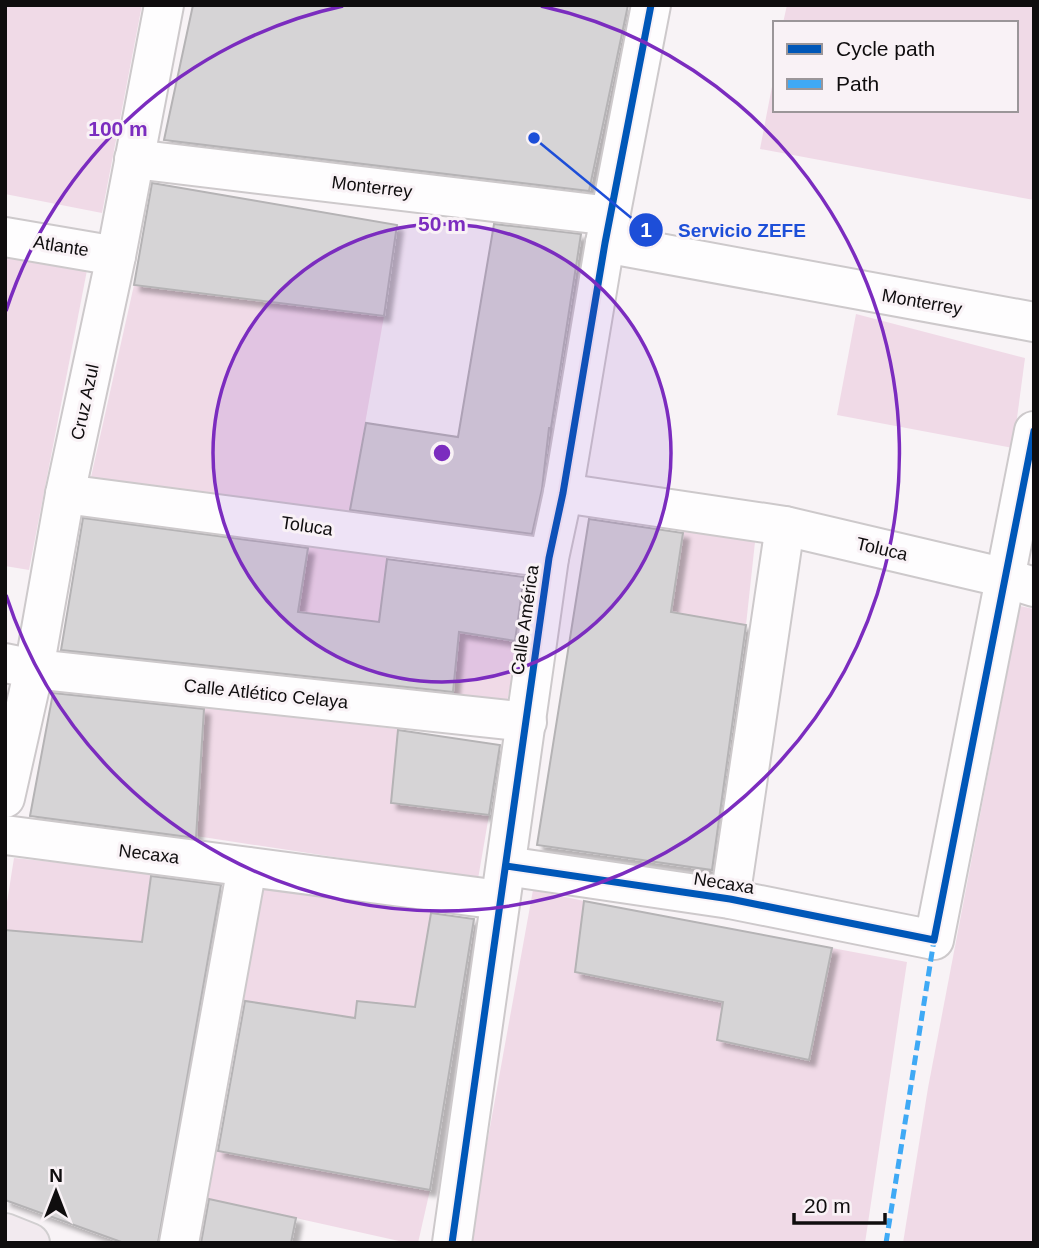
<svg xmlns="http://www.w3.org/2000/svg" width="1039" height="1248" viewBox="0 0 1039 1248" font-family="Arial,sans-serif">
	<defs>
		<filter id="shadow"><feDropShadow dx="6" dy="6" stdDeviation="2" flood-color="#0004"/></filter>
	</defs>
	<rect width="100%" height="100%" fill="#f8f3f6"/>
	<g fill="#f0dae7">
		<path d="M5,5h137l-40,208 -97,-19z"/>
		<path d="M787,5h247v195l-274,-51 15,-78v39h241v-87h-233z"/>
		<path d="M5,253l83,12 -59,305 -24,-4z"/>
		<path d="M134,285l250,31 -37,210 -256,-49z"/>
		<path d="M856,314l169,44 -12,90 -176,-33z"/>
		<path d="M684,531l71,11 -9,83 -75,-13z"/>
		<path d="M309,543l79,11 -9,68 -81,-10z"/>
		<path d="M1020,606l14,3v634h-131l25,-155z"/>
		<path d="M459,632l60,9 -13,66 -53,-7z"/>
		<path d="M204,707l194,22 -7,74 98,12 -11,64 -282,-43z"/>
		<path d="M14,858l137,14 -12,91 -31,-24 -103,-9v-15z"/>
		<path d="M260,875l173,25 -18,107 -57,-6 -3,17 -115,-18z"/>
		<path d="M533,890l51,11 139,101 -6,38 92,20 23,-112 75,14 -42,281h-396z"/>
		<path d="M214,1150l216,40 -12,53h-10l-203,-45z"/>
	</g>
	<g fill="#d6d4d6" stroke="#b5b3b5" stroke-width="2" filter="url(#shadow)">
		<path d="M193,5h435l-39,186 -425,-51z"/>
		<path d="M152,183l245,42 -13,91 -250,-31z"/>
		<path d="M494,224l87,10 -30,194h-2l-7,61 -10,45 -182,-24 16,-87 92,14z"/>
		<path d="M83,518l225,30 -10,64 81,10 8,-63 137,18 -9,64 -56,-9 -6,60 -392,-42z"/>
		<path d="M589,519l94,14 -12,79 75,13 -34,245 -175,-25z"/>
		<path d="M53,693l151,16 -8,129 -166,-22z"/>
		<path d="M398,730l102,15 -11,70 -98,-12z"/>
		<path d="M151,876l70,9 -63,358h-34l-119,-43v-270l137,12z"/>
		<path d="M584,901l248,47 -23,112 -92,-20 6,-38 -148,-30z"/>
		<path d="M431,913l43,6 -44,271 -212,-39 27,-150 110,17 2,-17 58,6z"/>
		<path d="M209,1199l87,19 -5,25h-90z"/>
	</g>
	<g fill="none" stroke-linecap="round" stroke-linejoin="round">
		<g stroke="#cdc9cb" stroke-width="42">
			<g id="minor">
				<path d="M134,159l477,57"/>
				<path d="M5,237l111,19"/>
				<path d="M605,243l429,79"/>
				<path d="M563,493l222,33 221,52 28,9"/>
				<path d="M65,494l484,64"/>
				<path d="M5,663l29,6 493,53"/>
				<path d="M5,798l29,-129 31,-175 51,-238 48,-251"/>
				<path d="M5,835l495,65"/>
				<path d="M506,866l224,33 204,41 100,-509"/>
				<path d="M730,899l55,-373"/>
				<path d="M179,1243l68,-376"/>
				<path d="M452,1243l97,-685 14,-65 42,-250 46,-238"/>
			</g>
		</g>
		<g stroke="#d1cfd0" stroke-width="42">
			<path id="major" d="M5,1233l25,10"/>
		</g>
		<use href="#minor" stroke="#fefdfe" stroke-width="38"/>
		<use href="#major" stroke="#f2eaef" stroke-width="38"/>
		<path stroke="#3fa9f5" stroke-width="5" stroke-dasharray="10 5" stroke-linecap="butt" d="M886,1243l48,-303"/>
		<g stroke="#f9f2f6" stroke-width="11">
			<g id="cycleway">
				<path d="M506,866l224,33 204,41 100,-509"/>
				<path d="M452,1243l97,-685 14,-65 42,-250 46,-238"/>
			</g>
		</g>
		<use href="#cycleway" stroke="#0057b8" stroke-width="7"/>
	</g>
	<circle cx="442" cy="453" r="229" fill="#7b2cbf" fill-opacity=".12"/>
	<g fill="none" stroke="#7b2cbf" stroke-width="3.5">
		<circle cx="442" cy="453" r="229"/>
		<path d="M6 311A458 458 0 0 1 343 6M541 6A458 458 0 1 1 6 595"/>
	</g>
	<g text-anchor="middle" dominant-baseline="central" stroke-width="6" stroke-linejoin="round" paint-order="stroke">
		<g font-size="18" fill="#0f0d0e" stroke="#f9f2f6">
			<text transform="translate(372 187) rotate(7)">Monterrey</text>
			<text transform="translate(61 246) rotate(9)">Atlante</text>
			<text transform="translate(922 302) rotate(10)">Monterrey</text>
			<text transform="translate(85 402) rotate(-78)">Cruz Azul</text>
			<text transform="translate(307 526) rotate(8)">Toluca</text>
			<text transform="translate(882 549) rotate(13)">Toluca</text>
			<text transform="translate(525 620) rotate(-82)">Calle América</text>
			<text transform="translate(266 694) rotate(6)">Calle Atlético Celaya</text>
			<text transform="translate(149 854) rotate(7)">Necaxa</text>
			<text transform="translate(724 883) rotate(9)">Necaxa</text>
		</g>
	</g>
	<circle cx="442" cy="453" r="10" fill="#7b2cbf" stroke="#f9f2f6" stroke-width="3.5"/>
	<g font-size="21" text-anchor="middle" font-weight="bold" fill="#7b2cbf" stroke="#f9f2f6" stroke-width="6" stroke-linejoin="round" paint-order="stroke">
		<text x="118" y="136">100 m</text>
		<text x="442" y="231">50 m</text>
	</g>
	<path fill="none" stroke="#1d4ed8" stroke-width="2.5" d="M534 138L646 230"/>
	<g fill="#1d4ed8" stroke="#f9f2f6" stroke-width="2.5">
		<circle cx="534" cy="138" r="7"/>
		<circle cx="646" cy="230" r="18"/>
	</g>
	<g font-size="21" text-anchor="middle" font-weight="bold" fill="#fff">
		<text x="646" y="237">1</text>
	</g>
	<g font-size="19" text-anchor="middle" font-weight="bold" fill="#1d4ed8" stroke="#f9f2f6" stroke-width="6" stroke-linejoin="round" paint-order="stroke">
		<text x="742" y="237">Servicio ZEFE</text>
	</g>
	<rect width="1039" height="1248" fill="none" stroke="#0f0d0e" stroke-width="14"/>
	<rect x="773" y="21" width="245" height="91" fill="#f9f2f6" stroke="#9b9699" stroke-width="2"/>
	<rect x="787" y="44" width="35" height="10" fill="#0057b8" stroke="#9b9699" stroke-width="2"/>
	<text x="836" y="56" font-size="21" fill="#0f0d0e">Cycle path</text>
	<rect x="787" y="79" width="35" height="10" fill="#3fa9f5" stroke="#9b9699" stroke-width="2"/>
	<text x="836" y="91" font-size="21" fill="#0f0d0e">Path</text>
	<g transform="translate(56 1192)" stroke="#f9f2f6" stroke-width="5" paint-order="stroke">
	<path d="M0-5L12 26L0 18L-12 26Z" fill="#0f0d0e"/>
	<text y="-10" font-size="19" font-weight="bold" text-anchor="middle" fill="#0f0d0e">N</text>
	</g>
	<path d="M794 1213v10h91v-10" fill="none" stroke="#0f0d0e" stroke-width="3.5"/>
	<text x="804" y="1213" font-size="21" fill="#0f0d0e" stroke="#f9f2f6" stroke-width="5" paint-order="stroke">20 m</text>
</svg>
